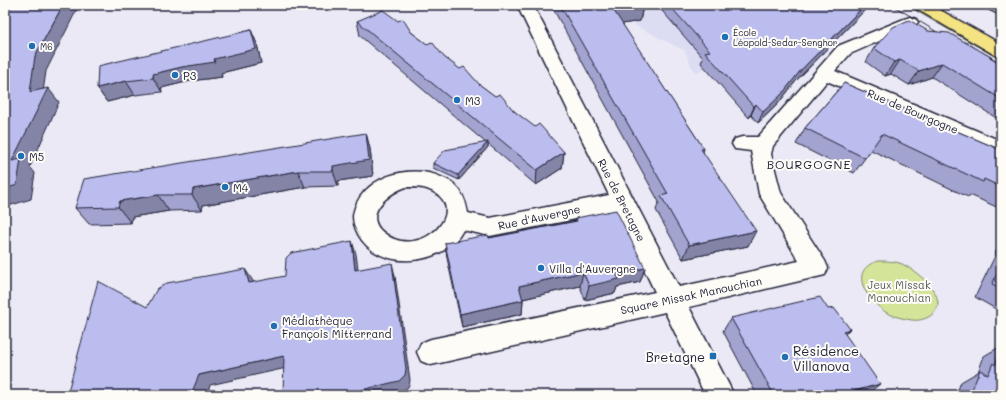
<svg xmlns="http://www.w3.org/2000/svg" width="1006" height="400" viewBox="0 0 1006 400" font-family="Mali,sans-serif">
	<rect width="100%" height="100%" fill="#eae9f5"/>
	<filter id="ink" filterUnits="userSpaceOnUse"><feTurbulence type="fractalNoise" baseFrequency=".025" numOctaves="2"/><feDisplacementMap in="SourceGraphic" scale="8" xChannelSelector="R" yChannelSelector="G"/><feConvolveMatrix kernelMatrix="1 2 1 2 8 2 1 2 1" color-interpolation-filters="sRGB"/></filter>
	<g filter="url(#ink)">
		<path fill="#dcdcf3" d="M596,5h273l-11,12 -151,48 -10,8 -6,-7 -6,-15z"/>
		<g fill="#d4e599" stroke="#7b846a">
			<path d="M906,5h5l90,51v4z"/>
			<path d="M878,261c9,0 16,0 24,3 15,7 52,36 28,52 -5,3 -11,5 -18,4 -7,-1 -16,-3 -23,-6 -20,-11 -44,-43 -11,-53z"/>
		</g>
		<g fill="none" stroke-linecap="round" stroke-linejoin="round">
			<g stroke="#22223b" stroke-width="3">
				<g id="street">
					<path d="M517,5h16l146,282 120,-26 -40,-67 -8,-43 -16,-2 -3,-5 3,-5 7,-2h16l80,-91 66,-27 6,-2 6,2 2,3 -2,3 -66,29 -15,17 166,70v15l-174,-75 -54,65 -2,8 10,39 44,68 3,7 -3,7 -136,32 45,88h-29l-40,-83 -234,53 -10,-4 -4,-9 4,-9 10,-4 224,-47 -39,-81 -126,25 -27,-6c-19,37 -85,42 -105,4 -3,-6 -5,-11 -5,-18 5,-38 56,-54 88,-39 4,2 10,4 13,7 9,8 12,18 14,29l22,5 119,-23zM406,187c7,0 15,0 21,2 48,17 -6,74 -43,44 -23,-18 4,-40 22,-46z"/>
					<path d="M983,5h18v10l-15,-7z"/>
				</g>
			</g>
			<g stroke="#22223b" stroke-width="3">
				<path id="primary" d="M912,5h19l70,39v12l-6,-1 -80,-47z"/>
			</g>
			<use href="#street" fill="#fdfcf7" fill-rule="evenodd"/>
			<use href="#primary" fill="#f4e382" fill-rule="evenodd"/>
			<g stroke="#22223b" stroke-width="1">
				<path d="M892,5l55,33"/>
				<path d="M982,52l19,11"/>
			</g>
		</g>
		<g fill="#a2a3ce" stroke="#22223b">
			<path d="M551,5h89l3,1 -3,15 -18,3 82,125 -1,3 45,94 -65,13 -27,-49 3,-8z"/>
			<path d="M657,5h210l-3,6 -68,70 -19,24 -19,18 -7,-8 -2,3 -48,-55 2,-5z"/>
			<path d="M357,21l54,11 103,79 50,41 -2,16 -26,17 -48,-41v3l-29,33 -26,-12v-5l53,-20 -126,-107z"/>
			<path d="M251,30l6,14 4,19 -40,10 1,4 -32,4 -29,7 1,4 -27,3 -28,7 -10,-14z"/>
			<path d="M928,31l63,26 -1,1 11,6v57l-69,-44 -23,8 -18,-11 -6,2 -19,-14 8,-14z"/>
			<path d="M844,83l157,67v59l-31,-14 -2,2 -97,-47 -17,23 -58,-29 9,-16z"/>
			<path d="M366,133l4,16 3,27 -35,5v5l-33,1 -102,18 -1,5 -33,1 -37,6 -1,6 -42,1 -14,-16z"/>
			<path d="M576,218l69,50 -5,14 -23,5 -2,6 -30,7 -5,-14 -57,13 -1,15 -60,13 -15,-69 -2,-15 44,-5 86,-17z"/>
			<path d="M1001,241v71l-26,-15 20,-41h-1z"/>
			<path d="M828,309l22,20 -5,5 21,61h-109l-34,-64 8,-13z"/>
			<path d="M1001,346v49h-45l5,-13 17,-10 6,-16z"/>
		</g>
		<g fill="#8484a7" stroke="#22223b">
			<path d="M63,5h16l-33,66 -4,28 6,-11 11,14 -29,65 5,6 -4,26 -26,8v-18l7,-28 23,-105z"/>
			<path d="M865,5h2l-3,6 -68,70 -19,24 -19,18 5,-11 38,-42z"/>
			<path d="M643,6l-3,15 -29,5 3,-15z"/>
			<path d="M251,30l6,14 4,19 -40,10 1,4 -32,4 -29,7 1,4 -9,-14v-4l61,-15z"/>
			<path d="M900,60l-9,14 -6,2 9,-14z"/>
			<path d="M942,63l-10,14 -23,8 10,-14z"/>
			<path d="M10,66l-1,17 -4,-4v-12z"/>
			<path d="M126,81l9,14 -28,7 -10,-14z"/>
			<path d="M756,104l-5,11 -2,3 5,-11z"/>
			<path d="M366,133l4,16 3,27 -35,5v5l-5,-15v-5z"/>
			<path d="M488,142v5l-29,33 -1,-5z"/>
			<path d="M564,152l-2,16 -26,17 1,-15z"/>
			<path d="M298,171l7,16 -102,18 -1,5 -10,-15 1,-6z"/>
			<path d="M158,195l11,16 -37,6 -1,6 -13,-16 2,-6z"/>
			<path d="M756,231l-8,15 -65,13 6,-14z"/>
			<path d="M352,241l4,13 4,29 -5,-13z"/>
			<path d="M392,263l3,13 15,104 -1,6 -6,5 -15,4h-35v-3z"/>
			<path d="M645,268l-5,14 -23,5 -2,6 -30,7 4,-14 27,-12z"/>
			<path d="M245,269l8,12 4,15 -8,-13z"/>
			<path d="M583,272l-3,14 -62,14 1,-14z"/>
			<path d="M523,300l-1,14 -60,13 -2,-13z"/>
			<path d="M850,329l-13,13 6,-11z"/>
			<path d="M284,356l7,11 -81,18 -3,10h-20l12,-20z"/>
			<path d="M880,384l-14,11h-22l3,-2z"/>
		</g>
		<g fill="#bcbdef" stroke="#22223b">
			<path d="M10,5h53l-28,51 -5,36 18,-4 -36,73 9,-2 -4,26 -12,4v-89l5,-34 -5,1v-38z"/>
			<path d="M560,5h80l3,1 -29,5 90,138h-3l55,82 -67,14 -28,-49 7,-2z"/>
			<path d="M669,5h196l-64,65 -19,24 -19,18 -7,-8 -2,3 -49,-55 5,-1z"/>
			<path d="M383,10l15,11 5,-2 8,13 16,12 5,-2 12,15 16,12 4,-2 15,17 16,12 5,-2 14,17 21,16 4,-3 25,28 -27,18 -180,-149z"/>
			<path d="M909,20l19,11 21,2 42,24h-1l11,7v35l-59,-36 -23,8 -19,-11 -6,2 -20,-14 19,-21z"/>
			<path d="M251,30l5,19 -42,10 1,3 -33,5 -29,7v4l-27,3 -29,7 1,-22z"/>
			<path d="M844,83l157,67v37l-17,-8 -1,3 -101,-48 -17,24 -60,-30z"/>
			<path d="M366,133l3,27 -36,6v5h-35l-105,18 -1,6h-34l-38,6 -2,6 -43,1 9,-29z"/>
			<path d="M488,142l-30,33 -25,-12 12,-13z"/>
			<path d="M616,210l29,58 -29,6 3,5 -30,7 -6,-14 -64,14 4,14 -63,14 -15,-71 43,-8 1,3 88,-17 -1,-3z"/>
			<path d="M352,241l3,29 37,-7 14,106 -1,6 -6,6 -46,11v3h-70l1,-39 -85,19 -7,17 -5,3h-120l31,-114 49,26 10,-18 10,-6 78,-14 4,14 36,-7 1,-18 5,-5z"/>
			<path d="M1001,266v22l-9,-4z"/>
			<path d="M820,297l8,12 6,-1 16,21 -7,2 37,53 -33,9 2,2h-75l-43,-77z"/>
			<path d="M1001,350v45h-28v-2l-2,-1 9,-22 8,5 5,-12 2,2z"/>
		</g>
	</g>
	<g fill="#1f6fb2" stroke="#fdfcf7" stroke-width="1.5">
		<circle cx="725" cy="37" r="4"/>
		<circle cx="32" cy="46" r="4"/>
		<circle cx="175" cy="75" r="4"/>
		<circle cx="457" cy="100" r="4"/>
		<circle cx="21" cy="156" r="4"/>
		<circle cx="225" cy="187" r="4"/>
		<circle cx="541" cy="268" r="4"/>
		<circle cx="274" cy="326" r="4"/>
		<rect x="709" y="352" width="8" height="8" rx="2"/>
		<circle cx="785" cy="357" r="4"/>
	</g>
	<g text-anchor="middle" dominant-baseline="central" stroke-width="4" stroke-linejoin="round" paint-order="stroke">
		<g font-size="9" fill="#22223b" stroke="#fdfcf7" text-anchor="start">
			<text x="733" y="32">École<tspan x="733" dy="10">Léopold-Sedar-Senghor</tspan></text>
			<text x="40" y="46">M6</text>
		</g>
		<g font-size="11" fill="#22223b" stroke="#fdfcf7" text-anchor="start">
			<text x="183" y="75">P3</text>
			<text x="465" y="100">M3</text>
			<text x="29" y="156">M5</text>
			<text x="233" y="187">M4</text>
			<text x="549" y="268">Villa d'Auvergne</text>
			<text x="282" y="320">Médiathèque<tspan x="282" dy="13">François Mitterrand</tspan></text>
		</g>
		<g font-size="11" fill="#22223b" stroke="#fdfcf7">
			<text transform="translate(913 111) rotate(23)">Rue de Bourgogne</text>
			<text transform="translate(622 200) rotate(63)">Rue de Bretagne</text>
			<text transform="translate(539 217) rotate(-12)">Rue d'Auvergne</text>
			<text transform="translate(691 295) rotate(-12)">Square Missak Manouchian</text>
		</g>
		<g font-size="11" fill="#575c57" stroke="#fdfcf7">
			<text x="899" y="284">Jeux Missak<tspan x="899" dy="13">Manouchian</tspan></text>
		</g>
		<g font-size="12" letter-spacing="1" fill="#22223b" stroke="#fdfcf7">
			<text x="809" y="164">BOURGOGNE</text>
		</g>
		<g font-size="13" fill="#22223b" stroke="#fdfcf7" text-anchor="start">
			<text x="793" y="350">Résidence<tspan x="793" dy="15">Villanova</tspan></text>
			<text x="705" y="356" text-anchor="end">Bretagne</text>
		</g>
	</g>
	<rect width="1006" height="400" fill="none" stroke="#fdfcf7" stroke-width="20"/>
	<rect x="10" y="10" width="986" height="380" fill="none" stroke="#22223b" stroke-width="1.5" filter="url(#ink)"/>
</svg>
